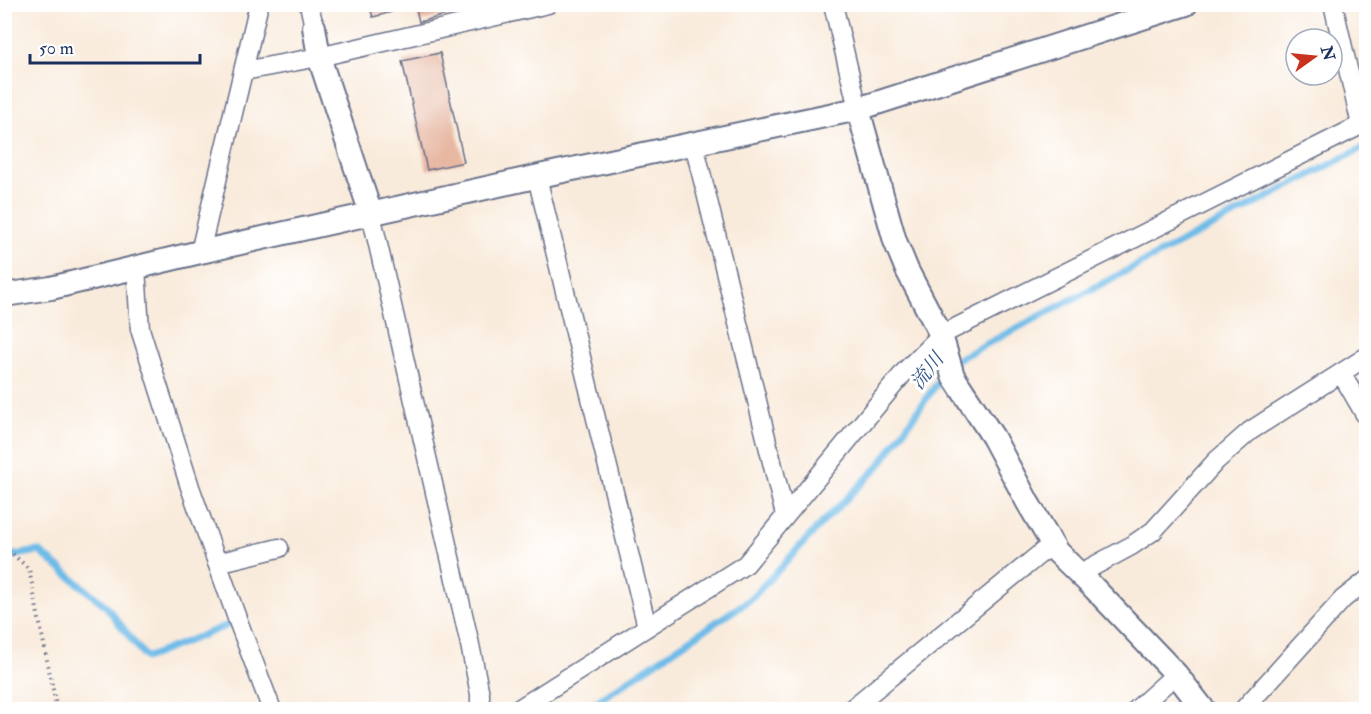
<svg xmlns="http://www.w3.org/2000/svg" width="1371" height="714" viewBox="0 0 1371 714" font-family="'IM FELL Double Pica','Noto Serif JP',serif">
	<rect width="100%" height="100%" fill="#fff"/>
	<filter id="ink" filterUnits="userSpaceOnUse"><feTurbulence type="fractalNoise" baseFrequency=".0167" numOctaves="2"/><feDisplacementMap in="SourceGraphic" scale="12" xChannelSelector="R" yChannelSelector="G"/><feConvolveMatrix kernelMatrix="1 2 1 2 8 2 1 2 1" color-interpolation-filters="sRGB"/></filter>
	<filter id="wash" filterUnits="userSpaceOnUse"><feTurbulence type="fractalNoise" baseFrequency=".008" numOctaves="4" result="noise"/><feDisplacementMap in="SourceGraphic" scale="24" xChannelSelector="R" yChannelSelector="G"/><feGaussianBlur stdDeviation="1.35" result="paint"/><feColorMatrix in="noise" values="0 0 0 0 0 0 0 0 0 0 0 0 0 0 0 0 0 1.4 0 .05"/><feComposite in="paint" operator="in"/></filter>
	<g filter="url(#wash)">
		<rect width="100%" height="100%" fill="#f9ebdb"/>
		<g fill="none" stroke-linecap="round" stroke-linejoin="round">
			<g stroke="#6ebbe8" stroke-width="7">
				<path d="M954,361l412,-215"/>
				<path d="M4,557l35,-6 67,55 40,52 92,-37"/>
				<path d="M584,710l167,-111 70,-75 58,-58 66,-94"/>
			</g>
		</g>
		<g id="blocks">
			<g fill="#e7b7a2">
				<path d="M369,4h21l2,8 -19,5z"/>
				<path d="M415,4h68v1l-64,17z"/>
				<path d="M440,53l24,109 -37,8 -25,-109z"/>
			</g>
		</g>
	</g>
	<g filter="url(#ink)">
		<use href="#blocks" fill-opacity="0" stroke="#69718a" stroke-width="1.5"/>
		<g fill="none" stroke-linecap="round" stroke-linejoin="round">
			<g stroke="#69718a" stroke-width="21">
				<g id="minor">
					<path d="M309,4l5,23"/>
					<path d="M833,4l25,105"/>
					<path d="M1333,4l28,121"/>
					<path d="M244,71l75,-14 229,-53"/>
					<path d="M694,144l91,371"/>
					<path d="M537,177l110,450"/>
					<path d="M371,214l98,426 11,54v16"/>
					<path d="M200,252l59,-248"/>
					<path d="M136,268l4,61 50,158 48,134 34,89"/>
					<path d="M1341,373l25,43"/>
					<path d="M217,563l62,-15"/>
					<path d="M1079,574l52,-28 22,-15 63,-70 34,-30 116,-74"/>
					<path d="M517,710l229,-146 160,-194 35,-35 420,-210 5,-5"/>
					<path d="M850,710l202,-166"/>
					<path d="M1136,710l40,-36"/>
					<path d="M1243,710l100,-111 23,-18"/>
				</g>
			</g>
			<g stroke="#69718a" stroke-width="26">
				<g id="tertiary">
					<path d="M314,27l5,30 52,157"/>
					<path d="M858,109l37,132 12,29 34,65 12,41 40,61 35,66 29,49 36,35 83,87 28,36"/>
					<path d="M4,295l47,-7 149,-36 344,-77 314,-66 328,-105"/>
				</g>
			</g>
			<path stroke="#69718a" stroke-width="4" stroke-dasharray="1.5 4.5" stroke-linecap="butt" d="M4,546l25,23 28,141"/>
			<use href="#minor" stroke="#fff" stroke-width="18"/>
			<use href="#tertiary" stroke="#fff" stroke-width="22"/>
		</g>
	</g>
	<g text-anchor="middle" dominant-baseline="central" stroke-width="6" stroke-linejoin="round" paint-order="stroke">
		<g font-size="20" font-style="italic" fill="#345987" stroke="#fff">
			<text transform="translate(927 371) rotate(-52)">流川</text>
		</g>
	</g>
	<rect width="1371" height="714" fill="none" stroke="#fff" stroke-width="24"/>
	<g transform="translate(1314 57) rotate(75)"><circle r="28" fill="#ffffff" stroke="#a4acbf" stroke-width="1.5"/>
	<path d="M0-4.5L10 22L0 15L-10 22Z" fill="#c8321e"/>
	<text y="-9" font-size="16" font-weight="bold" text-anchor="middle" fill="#1b2f5e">N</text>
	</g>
	<path d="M30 54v9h170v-9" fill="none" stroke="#1b2f5e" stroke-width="3"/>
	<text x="39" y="54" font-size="18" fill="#1b2f5e" stroke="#ffffff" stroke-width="4.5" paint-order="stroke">50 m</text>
</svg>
